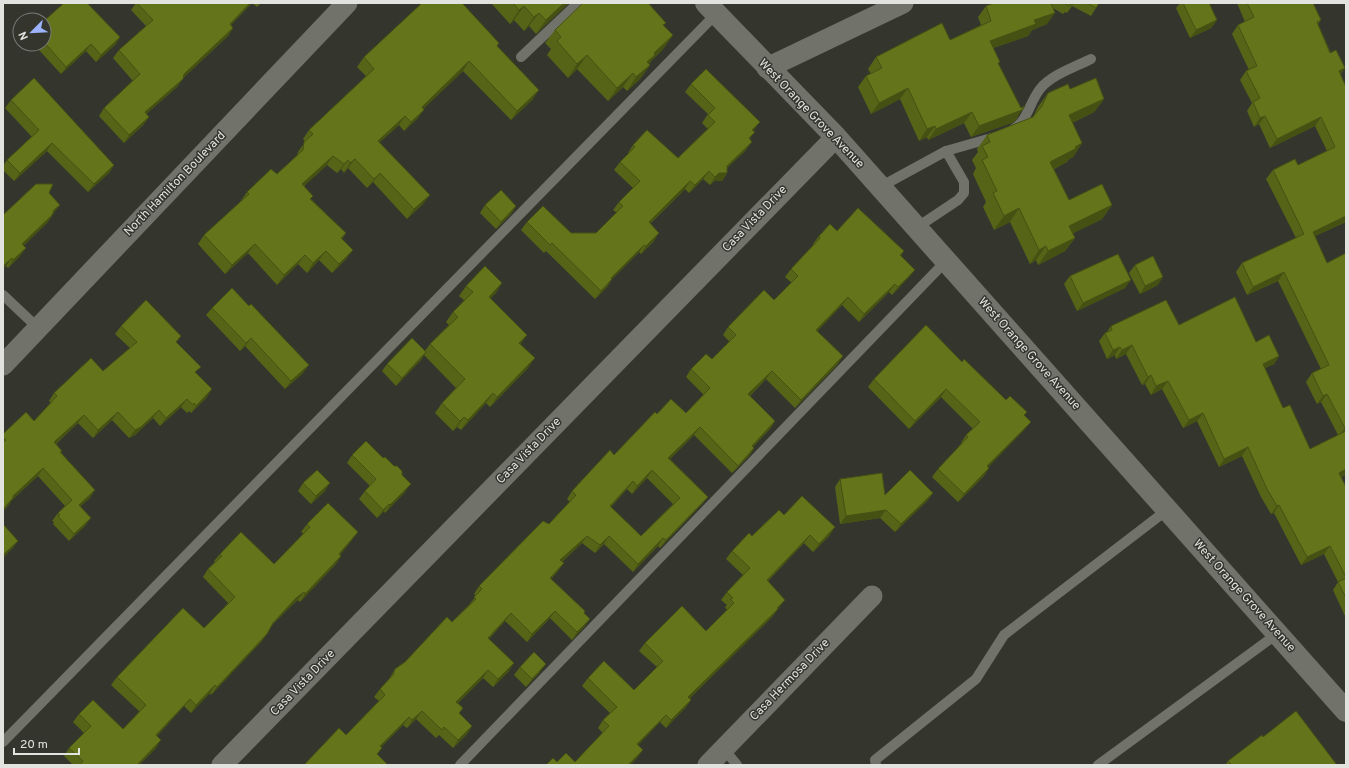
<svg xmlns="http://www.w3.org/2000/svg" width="1349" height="768" viewBox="0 0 1349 768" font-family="Overpass,sans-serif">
	<rect width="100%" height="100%" fill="#34362e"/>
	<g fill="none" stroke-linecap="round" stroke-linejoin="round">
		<g stroke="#71736a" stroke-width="10">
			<path d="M521,57l57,-54"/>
			<path d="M1012,130c16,-9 17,-27 28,-41 11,-14 35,-22 51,-30"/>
			<path d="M880,187l66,-36 49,-14"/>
			<path d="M916,228l42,-28 6,-7v-11l-18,-31"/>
			<path d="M3,295l35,33"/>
			<path d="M3,742l713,-728"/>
			<path d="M724,749l13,16"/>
			<path d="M460,765l486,-504"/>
			<path d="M876,765l-1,-5 101,-81 28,-44 163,-125"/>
			<path d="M1098,765l179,-131"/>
		</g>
		<g stroke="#71736a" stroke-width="21">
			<path d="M767,68l136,-65"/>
			<path d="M3,365l344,-362"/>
			<path d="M222,765l614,-628"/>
			<path d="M708,765l164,-169"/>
		</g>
		<path stroke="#71736a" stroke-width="22" d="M706,3l130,134 510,574"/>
	</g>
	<g fill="#556417" fill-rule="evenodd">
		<path d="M136,3h116l-21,22 2,3 -5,8 -45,42 -6,9 -31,27 3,3 -6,8 -19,18 -25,-27 5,-8 29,-27 -20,-23 6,-8 27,-24 -15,-16z"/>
		<path d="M252,3h9l-4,4z"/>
		<path d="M491,3h78l-33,31 -7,-8 -5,5 -10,-11 -4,4z"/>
		<path d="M994,3h105l-8,13 -19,-10 -5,7 -2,-1 -2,2 -10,-6 -6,16 -15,6 -4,6 -35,12 25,69 -4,5 -43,15 -7,-14 -36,17 -1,-3 -8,4 -19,-42 -29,15 -13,-27 8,-11 5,-2 -3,-5 8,-12 74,-17 31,-15 -3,-8 8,-11z"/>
		<path d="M1180,3h29l8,17 -6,8 -21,10 -14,-30z"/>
		<path d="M1237,3h76l8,17 -3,4 28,63v135l-31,14 12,27 19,-10v222l-5,2 5,10v128l-1,1 -12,-26 5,-8 -14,-28 -23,11 -27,-52 -3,1 -10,-17 -19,-41 -23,11 -22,-46 -14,7 -21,-39 -11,6 -6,-11 -3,1 -16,-31 -10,5 -1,-4 -8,4 -8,-18 6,-8 2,-1 4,-6 68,-1 77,17 23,14 -5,8 -9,4 18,40 27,41 28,-14 -17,-33 -4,2 -11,-22 6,-9 9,-4 -43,-88 -31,14 -11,-23 6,-9 54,-25 -30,-59 7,-9 25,-5 29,-14 -12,-25 -45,22 -11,-24 -5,3 -7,-16 5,-8 -12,-23 6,-9 3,-1 -17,-36 6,-9 7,-3z"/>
		<path d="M44,21l76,16 -5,8 -19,17 -10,-11 -25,23 -23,-25 3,-3 -2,-2h5z"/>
		<path d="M664,26l9,9 -10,14 -11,11 -3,4 1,1 -10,14 -13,12 -4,-4 -15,14 -31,-32 -9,9 -21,-23 4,-6 -6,-6 10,-13z"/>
		<path d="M497,46l36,53 -22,21 -48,-49 -40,38 -6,10 -13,12 -5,-6 -20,18 44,61 -16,15 -34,-37 -6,6 -19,-20 -4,5 -3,-4 -4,4 -10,-8 -23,21 7,13 35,34 -4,6 11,11 -7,9 -14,14 -13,-13 -12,13 -9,-9 -21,21 -29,-32 -23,21 -27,-30 6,-9 36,-33 7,-10 30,-18 20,-18 1,-4 7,-10 -2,-3 6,-9 57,-54 -9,-9 7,-10z"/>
		<path d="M691,84l62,47 -7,19 -19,18v5l-5,8h-8l-4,4 -7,-6 -14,14 -4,-4 -35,35 4,17 -13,13 -2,-2 -27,27 -5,8 -12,12 -49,-48 -2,2 -23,-23 6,-8 44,11h25l21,-20 -4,-3 6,-8 14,-14 -19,-18 6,-8 8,-8v-1l5,-8 45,13 30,-29 -6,-6 6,-9 -23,-22z"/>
		<path d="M1070,89l34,10 -10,13 -22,11 10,20 -9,14 -4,2 -2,3 -13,7 15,31 43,5 -10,14 -29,14 2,5 -10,13 -27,14 -2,-5 -6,4 -20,-42 -16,8 -11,-23 3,-5 -13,-28 3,-6 -4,-8 6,-8 -1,-3 10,-14 46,-18 5,-10 10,-14z"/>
		<path d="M11,100l103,65 -5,8 -21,19 -41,-41 -33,30 -11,-11v-4l4,-6 25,-23 -27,-29z"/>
		<path d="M49,193l5,20 -7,10 -24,23 -3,10 -12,12 -2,-2z"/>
		<path d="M485,205l31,1 -5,8 -15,15 -16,-16z"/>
		<path d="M837,231l67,20 -3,5 14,14 -6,7 -17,18 -3,-3 -30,30 -17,-17 -25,26 21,33 -43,44 -29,-29 -16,17 25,25 -5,8 -17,18 1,1 -5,8 -17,17 -38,-38 -24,24 38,38 -6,7 -42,44 -2,-2 -25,26 -29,-28 -9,9 -13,-10 -20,19 -4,9 -7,8 39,40 -6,8 -12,13 -22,-22 -23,24 -22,-21 -16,18 20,32 -16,16 -10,-9 -25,25 5,5 -4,6 13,12 -5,8 -14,14 -14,-13 -3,3 -20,-19 -9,9 -4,-3 -22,22 -4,7 -31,-19 33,-34 -5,-4 6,-8 9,-10 6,-10 10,-7 47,-40 17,-17 7,-9 -2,-2 5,-8 70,-62 21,-22 -3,-3 5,-8 42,-36 43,-41 29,-1 18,-18 -18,-18 5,-8 21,-10 18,-17 -7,-7 5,-8 46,-27 18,-17 -7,-6 6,-8 23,-24 -1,-1 6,-8zM647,478l26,26 -32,32 -30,-29 16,-18 5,5z"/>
		<path d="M1135,265l23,20 -18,9 -11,-21z"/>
		<path d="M1070,276l55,12 -48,23 -13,-27z"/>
		<path d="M466,286l30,7 -6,5 37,37 -7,9 8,24 -38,39 -4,-4 -25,27 -4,-3 -4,4 -18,-18 7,-10 14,-15 -32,-33 -3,5 -25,26 -14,-15 5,-7 38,-13 5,-7 19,-19 -3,-3 7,-10 11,-12 -5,-4z"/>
		<path d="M212,308l91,65 -18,16 -40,-43 -5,5 -34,-36z"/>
		<path d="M121,326l56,17 19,30 11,24 -16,16 -2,-2 -2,2 -6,-6 -21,19 -7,-8 -18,17 -6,3 -17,-18 -19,18 -15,-15 -22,21 34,54 -10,8 5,20 -16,15 -16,-17 1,-2 -2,-1 6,-8 7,-7 -27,-30 -25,22 -5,8 -5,5v-77l31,-13 17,-18 -2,-2 5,-8 49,-22 27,-23 -15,-14z"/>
		<path d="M962,362l44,38 21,12 -3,3 1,14 -37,38 1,1 -5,8 -26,26 -26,-25 6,-8 23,-25v-1l5,-8 7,-6 -32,-32 -32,32 -41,-42 6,-8z"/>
		<path d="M352,455l31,3 22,34 -20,21 -1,-2 -7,7 -18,-19 6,-8 5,-5 -23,-23z"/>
		<path d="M840,479l45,16 48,-2 -6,8 -32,31 -15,-14 -40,6 -5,-37z"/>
		<path d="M303,483l22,8 -14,13 -13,-13z"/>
		<path d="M784,515l46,20 -17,17 -9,-9 -36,38 11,27 -7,9 -82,81 1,2 -5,7 -20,21 -6,-6 -22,23 5,5 -6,8 -7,7h-84l11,-3h18l28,-29 -5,-5 5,-8 7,-7 -28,-27 6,-8 46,12 23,-23 -18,-16 6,-8 61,-12 21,-21 -2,-3 2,-2 -6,-5 6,-8 16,-17 -17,-16 6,-8 20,-15z"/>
		<path d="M307,524l45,16 -12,15 1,1 -5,8 -36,38 -2,-2 -7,6 -21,21 -3,7 -6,8 -50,53 -1,-2 -19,20 -7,-7 -27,30 -1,12 -17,17h-66l-9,-9 5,-8 15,-15 -11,-11 6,-8 44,15 17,-17 -29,-27 6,-8 87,-49 24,-25 -25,-26 5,-8 7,-7 -1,-1 6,-7 54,10 30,-30 -3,-2z"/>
		<path d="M520,667l20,5 -14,15 -12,-12z"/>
		<path d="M1263,737l74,28h-112l3,-4z"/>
	</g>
	<g fill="#455113">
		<path d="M250,3h2l-28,29 6,-8z"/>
		<path d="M564,3h5l-33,31 10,-14z"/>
		<path d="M524,6l-10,14 -4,4 9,-14z"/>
		<path d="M539,13l-10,13 -5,5 10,-14z"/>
		<path d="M1055,13l-8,11 -15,6 -4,6 -46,16 8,-11 44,-21z"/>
		<path d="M1217,20l-6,8 -21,10 6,-8z"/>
		<path d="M233,28l-5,8 -49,46 5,-8z"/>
		<path d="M673,35l-10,14 -11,11 -6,8 -9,8 17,-23z"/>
		<path d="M120,37l-5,8 -19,17 5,-7z"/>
		<path d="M91,44l-5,7 -25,23 5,-7z"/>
		<path d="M587,55l-10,14 -9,9 9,-14z"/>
		<path d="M469,61l-6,10 -48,46 7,-10z"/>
		<path d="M650,65l-10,14 -13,12 9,-14z"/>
		<path d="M1345,68l-6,9v-6z"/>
		<path d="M633,73l-10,14 -15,14 9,-13z"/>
		<path d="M183,79l-6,8 -38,33 6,-8z"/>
		<path d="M908,88l-8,11 -29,15 8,-11z"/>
		<path d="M539,90l-6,9 -22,21 6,-9z"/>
		<path d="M1104,99l-10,13 -35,17 10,-14z"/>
		<path d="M1025,106l-11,16 -43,15 8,-11z"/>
		<path d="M424,110l-7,9 -13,12 7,-9z"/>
		<path d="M972,112l-8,11 -36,17 8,-11z"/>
		<path d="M405,116l-6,9 -28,25 7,-9z"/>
		<path d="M1265,116l-6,8 -5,3 6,-9z"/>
		<path d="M149,117l-6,8 -19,18 5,-8z"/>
		<path d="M1321,117l-6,9 -45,22 7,-9z"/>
		<path d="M760,122l-6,8 -7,8 5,-8z"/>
		<path d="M935,126l-8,11 -8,4 8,-12z"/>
		<path d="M752,142l-6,8 -24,23h5l-5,8h-8l-4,4 5,-8z"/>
		<path d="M52,143l-5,8 -33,30 6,-8z"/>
		<path d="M1082,143l-9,14 -4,2 -2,3 -27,13 10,-13z"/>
		<path d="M333,156l-6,9 -32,29 7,-10z"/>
		<path d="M355,159l-7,9 -4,5 6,-10z"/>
		<path d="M348,160l-7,9 -4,4 7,-9z"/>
		<path d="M114,165l-5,8 -21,19 6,-8z"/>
		<path d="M709,171l-6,8 -14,14 6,-8z"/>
		<path d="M380,173l-7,9 -6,6 7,-9z"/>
		<path d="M690,181l-5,8 -42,41 6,-8z"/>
		<path d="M430,195l-7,9 -16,15 7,-10z"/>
		<path d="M60,205l-6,8 -5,5 5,-8z"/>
		<path d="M1112,205l-10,14 -42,21 9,-14z"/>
		<path d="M516,206l-5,8 -15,15 5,-7z"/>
		<path d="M1019,208l-9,14 -16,8 10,-14z"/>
		<path d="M52,215l-5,8 -30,29 5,-8z"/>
		<path d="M1346,216v6l-40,18 7,-8z"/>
		<path d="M659,233l-5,8 -13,13 5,-8z"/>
		<path d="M1075,238l-10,13 -27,14 10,-14z"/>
		<path d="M255,244l-7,9 -23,21 7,-9z"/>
		<path d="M644,245l-5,7 -34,34 6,-8z"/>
		<path d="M1046,246l-10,14 -6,4 9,-14z"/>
		<path d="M26,248l-6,8 -12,12 5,-8z"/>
		<path d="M353,250l-7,9 -14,14 7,-9z"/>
		<path d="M326,251l-7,9 -12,13 6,-10z"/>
		<path d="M305,255l-7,9 -21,21 7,-10z"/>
		<path d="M12,258l-6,8 -3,3v-3z"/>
		<path d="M915,270l-6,7 -17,18 6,-8z"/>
		<path d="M1284,272l-6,9 -31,14 6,-8z"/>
		<path d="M1163,277l-5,8 -18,9 5,-8z"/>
		<path d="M612,279l-5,8 -12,12 6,-8z"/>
		<path d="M1131,280l-6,8 -48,23 6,-8z"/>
		<path d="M502,283l-6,10 -14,14 7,-10z"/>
		<path d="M895,284l-6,8 -30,30 5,-8z"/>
		<path d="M848,297l-6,8 -31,33 5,-8z"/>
		<path d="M527,335l-7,10 -1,-2z"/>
		<path d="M251,338l-6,8 -5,5 6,-8z"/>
		<path d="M1132,345l-6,9 -10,5 6,-9z"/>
		<path d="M1120,347l-5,8 -8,4 6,-9z"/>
		<path d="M426,352l-5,8 -25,26 6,-8z"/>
		<path d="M843,356l-5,8 -43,44 6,-8z"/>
		<path d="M1279,356l-5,8 -17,8 6,-8z"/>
		<path d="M535,358l-7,10 -38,39 7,-10z"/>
		<path d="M309,365l-6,8 -18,16 6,-8z"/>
		<path d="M772,371l-6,8 -23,23 5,-8z"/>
		<path d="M1151,375l-6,9 -3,1 6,-8z"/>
		<path d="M1168,381l-6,8 -11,6 5,-9z"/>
		<path d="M212,389l-5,8 -16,16 5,-7z"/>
		<path d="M946,389l-5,8 -32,32 6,-8z"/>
		<path d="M493,393l-7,10 -25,27 7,-10z"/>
		<path d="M1327,394l-6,8 -4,2 6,-8z"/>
		<path d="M187,399l-6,8 -21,19 6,-8z"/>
		<path d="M159,410l-6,8 -18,17 -6,3 6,-8z"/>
		<path d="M118,412l-6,8 -19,18 5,-8z"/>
		<path d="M1203,413l-6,8 -14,7 6,-8z"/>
		<path d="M84,415l-6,8 -29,27 5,-8z"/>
		<path d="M464,417l-7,10 -4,4 7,-10z"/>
		<path d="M775,421l-5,8 -24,25 6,-8z"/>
		<path d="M1031,422l-6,7 -43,45 5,-8z"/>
		<path d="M700,427l-6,8 -31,31 5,-8z"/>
		<path d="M1346,427v6l-8,4 7,-9z"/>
		<path d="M1248,447l-6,9 -23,11 5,-8z"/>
		<path d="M754,448l-5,8 -17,17 6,-7z"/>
		<path d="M43,468l-5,8 -30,28 5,-8z"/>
		<path d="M989,468l-5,8 -26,26 6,-8z"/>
		<path d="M1346,469v6l-13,6 6,-8z"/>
		<path d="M652,470l-5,8 -15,16 5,-8z"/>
		<path d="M633,481l-6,8 -23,25 6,-8z"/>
		<path d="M330,483l-5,8 -14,13 5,-8z"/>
		<path d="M411,484l-6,8 -20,21 5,-8z"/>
		<path d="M95,490l-5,8 -17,15 6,-8z"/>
		<path d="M933,493l-6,8 -32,31 6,-8z"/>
		<path d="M708,497l-6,7 -42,44 6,-8z"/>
		<path d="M13,498l-5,8 -5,5v-2z"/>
		<path d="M389,504l-5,7 -7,7 6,-8z"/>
		<path d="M1279,505l-5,8 -3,1 6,-8z"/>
		<path d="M886,510l-6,8 -40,6 6,-8z"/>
		<path d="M91,518l-6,8 -16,15 5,-7z"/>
		<path d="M835,527l-5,8 -17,17 6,-8z"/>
		<path d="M358,532l-6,8 -18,22 5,-8z"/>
		<path d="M810,535l-6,8 -43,44 6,-7z"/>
		<path d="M587,536l-5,7 -27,25 5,-8z"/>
		<path d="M609,536l-5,8 -9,9 5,-8z"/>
		<path d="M663,538l-5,8 -25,26 5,-8z"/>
		<path d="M18,541l-5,7 -10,10v-3z"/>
		<path d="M1330,546l-6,8 -23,11 6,-8z"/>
		<path d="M341,556l-5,8 -36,38 5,-8z"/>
		<path d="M564,563l-6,8 -14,15 6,-8z"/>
		<path d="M304,592l-6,8 -7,6 -24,24 6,-7 23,-25z"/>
		<path d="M785,600l-6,8 -6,6 5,-5 -6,8 -89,88 5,-8z"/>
		<path d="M555,611l-5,7 -23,24 5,-8z"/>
		<path d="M511,613l-6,8 -23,25 6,-8z"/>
		<path d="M590,619l-6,8 -12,13 5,-8z"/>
		<path d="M267,634l-6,8 -50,53 6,-8z"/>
		<path d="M514,663l-5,8 -16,16 5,-8z"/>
		<path d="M546,664l-6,8 -14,15 6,-8z"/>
		<path d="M488,670l-5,8 -32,32 5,-8z"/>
		<path d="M215,685l-5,8 -19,20 5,-8z"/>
		<path d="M190,699l-6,7 -33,37 5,-8z"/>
		<path d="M691,700l-5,7 -20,21 5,-8z"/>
		<path d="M422,711l-6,8 -9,9 5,-8z"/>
		<path d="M666,715l-6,7 -28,30 5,-8z"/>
		<path d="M409,717l-6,8 -29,29 6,-8z"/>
		<path d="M472,726l-5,8 -14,14 5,-8z"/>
		<path d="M161,740l-5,8 -17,17h-2z"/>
		<path d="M643,750l-6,8 -7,7h-2z"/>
	</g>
	<g fill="#63741b" stroke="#455113" fill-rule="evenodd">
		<path d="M64,3h23l33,34 -19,18 -10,-11 -25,23 -22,-25v-1l2,-2 -2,-3v-15z"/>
		<path d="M137,3h113l-20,21 3,4 -49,46 -1,5 -38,33 4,5 -20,18 -25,-27 36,-34 -21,-24 34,-30z"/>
		<path d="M422,3h40l37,40 -2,3 42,44 -22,21 -48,-50 -47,46 2,3 -13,12 -6,-6 -27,25 52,54 -16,14 -34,-36 -6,6 -19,-20 -5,4 -2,-3 -4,4 -11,-8 -31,28 11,12 -3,3 36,34 -5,5 12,12 -14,14 -13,-13 -13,12 -8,-8 -21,20 -29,-31 -23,21 -28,-30 45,-41 -2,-2 24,-23 6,5 26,-24 1,-8 9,-8 -4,-4 65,-61 -10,-12z"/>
		<path d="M513,3h51l-18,17 -7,-7 -5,4 -10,-11 -5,4z"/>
		<path d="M583,3h65l18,20 -3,2 10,10 -19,18 1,2 -8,7 3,3 -14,12 -3,-4 -16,15 -30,-33 -10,9 -20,-23 4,-4 -6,-7z"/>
		<path d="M994,3h57l4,10 -21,7 2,4 -46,17 10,21 -2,1 23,45 4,-2 -3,4 -43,16 -7,-14 -36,17 -1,-3 -8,3 -19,-41 -29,15 -13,-27 16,-8 -6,-11 66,-34 8,17 41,-19 -5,-15z"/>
		<path d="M1064,3h10l-2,2 -2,-1 -1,2z"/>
		<path d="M1087,3h12l-3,5z"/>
		<path d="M1183,3h26l8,17 -21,10z"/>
		<path d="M1247,3h66l8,17 -4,2 13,31 6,-3 9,18 -6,3 7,16v129l-33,16 14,31 19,-10v174l-1,1 -18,-34 -4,2 -11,-23 17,-8 -45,-93 -31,15 -11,-24 62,-29 -31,-64 22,-11 3,6 37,-18 -14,-30 -44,22 -12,-23 -5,2 -7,-16 7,-4 -14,-27 11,-5 -19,-41 16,-8z"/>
		<path d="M706,69l54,53 -8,8 3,2 -6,6 3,4 -25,24v7h-8l-4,4 -6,-6 -14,14 -5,-4 -41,41 10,11 -13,13 -2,-1 -33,33 1,1 -11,12 -49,-48 -2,2 -23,-23 16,-16 28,27h25l27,-27 -4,-4 21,-21 -20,-19 15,-15 -2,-2 14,-15 31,28 37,-36 -7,-7 7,-7 -24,-24z"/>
		<path d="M34,78l80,87 -20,19 -42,-41 -32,30 -13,-13 32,-30 -28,-30z"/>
		<path d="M1096,78l8,21 -35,16 13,28 -7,4 2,1 -27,14 19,38 33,-16 10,21 -43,21 6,12 -27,13 -2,-5 -7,4 -20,-42 -15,8 -11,-23 4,-2 -15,-31 6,-3 -6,-11 8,-4 -3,-7 46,-18 9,-11 6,-13 20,-9 2,5z"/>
		<path d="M36,184h17l-4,9 11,12 -6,5 -2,5 -30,29 4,4 -13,12 -1,-2 -9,8v-51z"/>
		<path d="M501,190l15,16 -15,16 -16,-17z"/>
		<path d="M858,208l46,43 -4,4 15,15 -17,17 -3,-3 -31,30 -16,-17 -32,33 27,26 -42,44 -29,-29 -24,23 27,27 -23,25 2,2 -16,18 -38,-39 -32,31 40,39 -42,43 -3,-2 -25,26 -29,-28 -9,9 -13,-9 -27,24 4,3 -14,15 35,33 -1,2 6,6 -13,13 -22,-21 -23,23 -21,-21 -23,25 26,25 -16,16 -10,-9 -32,32 7,6 -4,5 13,13 -14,14 -14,-13 -2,3 -20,-19 -10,9 -3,-3 -29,29 2,2 -5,6 11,11h-84l35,-37 7,7 39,-40 -5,-6 13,-14 2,-6 10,-7 42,-45 5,5 24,-23 -2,-2 8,-8 -3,-3 64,-65 6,3 27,-29 -4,-4 38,-41 4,5 41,-43 2,2 14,-15 15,14 24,-25 -19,-19 15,-15 6,5 24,-24 -8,-8 36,-37 10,10 24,-24 -7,-7 29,-31 -1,-2 11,-12 7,7zM652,470l28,28 -39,38 -31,-30 23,-25 4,5z"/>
		<path d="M1118,254l13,26 -48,23 -13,-27z"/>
		<path d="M1153,256l10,21 -18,9 -10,-21z"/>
		<path d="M485,266l17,17 -13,14 38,38 -8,8 16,15 -38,39 -4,-4 -25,27 -4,-3 -4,4 -18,-18 23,-24 -35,-35 28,-27 -5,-5 20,-20 -7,-6z"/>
		<path d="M232,288l17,18 2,-2 58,61 -18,16 -40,-43 -5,5 -34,-35z"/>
		<path d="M1235,297l21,45 13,-7 10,21 -16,8 20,44 7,-3 20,44 36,-18v38l-7,4 7,14v90l-16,-31 -23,11 -28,-52 -2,1 -10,-17 -19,-42 -24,12 -21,-46 -14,7 -21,-39 -12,5 -5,-11 -3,2 -16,-32 -10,5 -2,-3 -7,3 -8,-17 7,-3 -1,-4 55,-26 13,25z"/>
		<path d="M146,300l35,36 -5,6 25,25 -6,5 17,17 -16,17 -2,-3 -1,2 -6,-6 -21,19 -7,-8 -18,17 -6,3 -17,-18 -20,18 -14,-15 -30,27 8,9 -2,1 35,38 -16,15 12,13 -17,16 -16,-18 2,-1 -2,-2 14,-13 -29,-32 -30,28v2l-10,11v-66l3,-3 -3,-2v-4l23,-22 8,9 23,-25 -3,-3 37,-35 12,13 34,-29 -16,-16z"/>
		<path d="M926,325l36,37 2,-3 42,41 4,-4 17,16 -3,3 7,7 -44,44 2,2 -25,26 -26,-25 30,-32 -2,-2 14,-13 -34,-33 -31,32 -41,-42z"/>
		<path d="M412,338l14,14 -24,26 -15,-14z"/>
		<path d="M366,441l17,17 2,-1 9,9h3l5,5v4l9,9 -21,21 -1,-1 -6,6 -18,-19 11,-12 -24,-24z"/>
		<path d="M317,470l13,13 -14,13 -13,-13z"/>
		<path d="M910,470l23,23 -32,31 -15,-14 -40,6 -6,-37 42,-6 3,22z"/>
		<path d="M802,496l33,31 -16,17 -9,-9 -43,45 18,20 -8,8 1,1 -90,88 3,3 -20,20 -5,-5 -29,29 6,6 -15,15h-82l7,-7 4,4 9,-9 9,9 34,-36 -6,-6 14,-13 -29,-29 16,-17 30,29 29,-29 -18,-18 37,-37 24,25 28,-28 -4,-4 3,-1 -6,-6 23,-24 -18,-17 17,-18 3,3 27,-26 5,5z"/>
		<path d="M328,503l30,29 -19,22 2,2 -36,38 -1,-2 -8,6 -23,25 -6,11 -50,53 -2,-2 -19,20 -6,-6 -34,36 5,5 -24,25h-57l3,-4 -14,-13 22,-22 -12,-12 14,-14 30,29 23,-24 -29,-28 66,-69 21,20 31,-31 -27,-28 14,-13 -2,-2 21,-22 33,32 36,-37 -3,-3z"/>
		<path d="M3,524l15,17 -15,14z"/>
		<path d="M1346,578v20l-8,-16z"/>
		<path d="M534,652l12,12 -14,15 -12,-12z"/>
		<path d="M1296,711l41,54h-105l-4,-4 34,-26 1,2z"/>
	</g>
	<g text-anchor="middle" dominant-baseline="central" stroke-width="3" stroke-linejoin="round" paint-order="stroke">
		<g font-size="12" fill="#e2e3de" stroke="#34362e">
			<text transform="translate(811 114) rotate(46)">West Orange Grove Avenue</text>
			<text transform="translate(175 184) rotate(-46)">North Hamilton Boulevard</text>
			<text transform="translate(755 219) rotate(-46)">Casa Vista Drive</text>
			<text transform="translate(1029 354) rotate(48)">West Orange Grove Avenue</text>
			<text transform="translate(529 451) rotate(-46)">Casa Vista Drive</text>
			<text transform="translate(1244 596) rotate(48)">West Orange Grove Avenue</text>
			<text transform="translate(790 680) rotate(-46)">Casa Hermosa Drive</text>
			<text transform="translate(303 683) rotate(-46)">Casa Vista Drive</text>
		</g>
	</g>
	<rect width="1349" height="768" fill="none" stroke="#e2e3de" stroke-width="8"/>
	<g transform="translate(32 32) rotate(246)"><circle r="19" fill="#34362e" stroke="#7a7b74"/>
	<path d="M0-3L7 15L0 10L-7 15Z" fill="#9db4fd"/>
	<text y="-6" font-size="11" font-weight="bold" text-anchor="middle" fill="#e2e3de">N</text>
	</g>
	<path d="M14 748v6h65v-6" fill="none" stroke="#e2e3de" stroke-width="2"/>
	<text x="20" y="748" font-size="12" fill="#e2e3de" stroke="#34362e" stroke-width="3" paint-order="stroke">20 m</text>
</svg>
